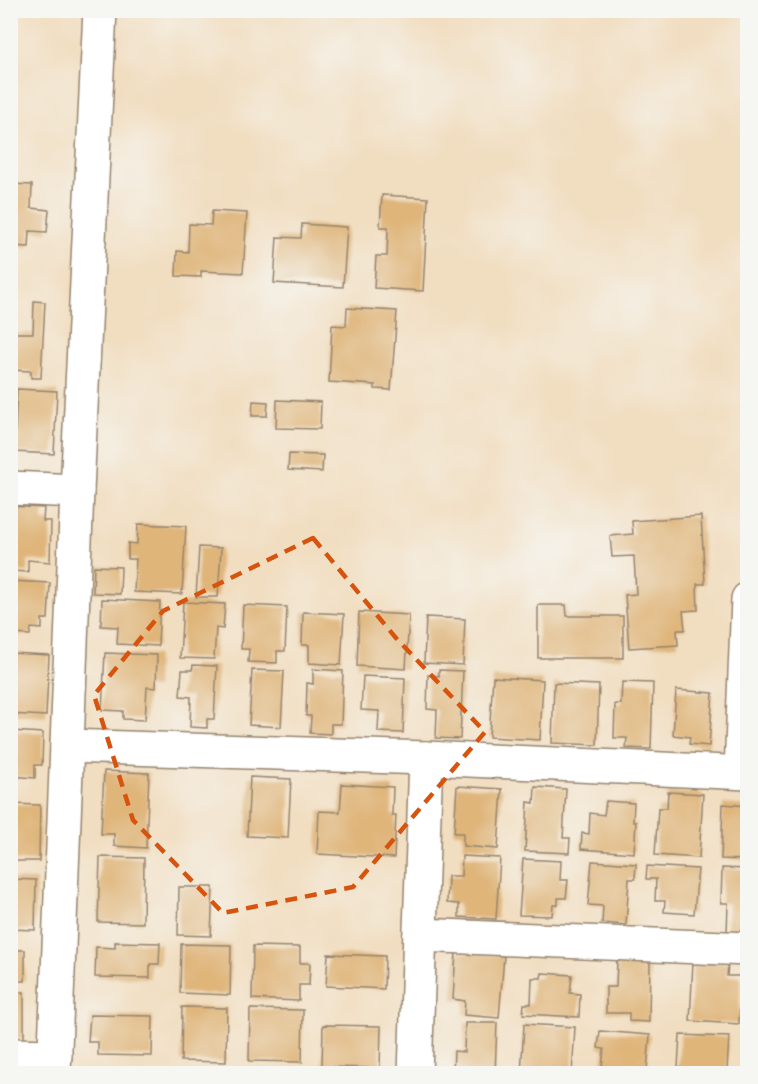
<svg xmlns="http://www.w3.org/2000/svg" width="758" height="1084" viewBox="0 0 758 1084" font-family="'Indie Flower',sans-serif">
	<rect width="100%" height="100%" fill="#f6f6f2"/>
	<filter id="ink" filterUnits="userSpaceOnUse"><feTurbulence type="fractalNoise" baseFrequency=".0167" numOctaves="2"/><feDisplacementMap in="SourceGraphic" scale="12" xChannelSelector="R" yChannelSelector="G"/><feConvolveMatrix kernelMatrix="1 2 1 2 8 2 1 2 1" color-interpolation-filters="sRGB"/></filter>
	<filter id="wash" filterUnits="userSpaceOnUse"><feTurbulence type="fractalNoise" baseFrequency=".008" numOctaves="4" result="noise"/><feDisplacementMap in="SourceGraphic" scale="24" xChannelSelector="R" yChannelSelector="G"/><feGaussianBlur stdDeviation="1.35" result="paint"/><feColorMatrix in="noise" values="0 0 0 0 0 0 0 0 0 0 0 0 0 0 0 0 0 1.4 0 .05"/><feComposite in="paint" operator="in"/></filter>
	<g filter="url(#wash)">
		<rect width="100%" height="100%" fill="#f1ddbf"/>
		<g id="blocks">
			<g fill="#dfb57a">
				<path d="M11,184l21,1 -1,23 18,2 -2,22 -17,-1 -1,16 -19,-1z"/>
				<path d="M382,195l46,3 -5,93 -49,-3 2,-32h11l1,-29h-8z"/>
				<path d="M212,211l35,2 -4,60 -42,-2v6l-25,-1 1,-25 11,1 1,-28 22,1z"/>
				<path d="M302,224l45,3 -4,60 -69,-4 3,-46 24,1z"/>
				<path d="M34,301l11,1 -4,76h-10v-7l-21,-1v-37h23z"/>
				<path d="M347,308l50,3 -6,79 -16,-1v-4l-46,-3 3,-57 14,1z"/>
				<path d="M17,389l40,2 -3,63 -40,-2z"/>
				<path d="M277,400l44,2 -1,27 -44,-1z"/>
				<path d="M253,401l15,1 -1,14h-15z"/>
				<path d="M289,454l34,1 -1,17 -34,-2z"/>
				<path d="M10,506l34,2 -1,13h8l-1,41 -22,-2v12l-18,-1z"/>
				<path d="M701,516l4,68h-8l1,26 -15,1 2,19h-8l1,15 -49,3 -4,-53 11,-1 -2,-38 -22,1 -2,-21 23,-2 -1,-13z"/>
				<path d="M138,524l48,2 -4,68 -48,-2 2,-33h-8v-16l9,1z"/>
				<path d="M199,547l22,1 -3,49h-22z"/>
				<path d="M94,566l27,1 -1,27 -27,-1z"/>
				<path d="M10,581l40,2 -2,36h-6v10l-11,-1 -1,7 -20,-1z"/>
				<path d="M102,599l58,3 -2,44 -41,-2 1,-17 -17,-1z"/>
				<path d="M183,602l42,2 -2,25 -7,-1 -2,31 -34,-1z"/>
				<path d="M243,605l44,2 -2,44h-8v12l-29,-1 1,-13h-8z"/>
				<path d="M538,605h28l1,11h56v42h-85z"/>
				<path d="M303,612l41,2 -3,51 -32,-2v-18h-7z"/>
				<path d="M359,612l50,3 -3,54 -49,-3z"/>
				<path d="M426,617l39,2 -2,46 -39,-2z"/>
				<path d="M10,653l39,2 -3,61 -36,-2z"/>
				<path d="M105,653l52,2 -1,33 -9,-1 -2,33 -22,-1v-8l-21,-1z"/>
				<path d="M193,665l24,1 -3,53h-7v9l-17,-1 1,-30 -11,-1 2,-26h10z"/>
				<path d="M313,669l30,2 -2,53h-10v10l-21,-1 1,-17h-5l1,-33 6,1z"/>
				<path d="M252,670l32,1 -3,56 -32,-2z"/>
				<path d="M439,670l24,1 -3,68 -24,-1 1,-28 -10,-1 1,-34 11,1z"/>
				<path d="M363,676l42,2 -2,55 -25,-1 1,-21 -18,-1z"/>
				<path d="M493,677l50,3 -3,60 -51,-3z"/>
				<path d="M622,682l31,1 -2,66 -25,-1 1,-10h-13l1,-34h6z"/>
				<path d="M554,683l45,2 -2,60 -45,-2z"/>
				<path d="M676,690l37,3 -4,53 -20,-2 1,-7 -17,-2z"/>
				<path d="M10,731l33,2 -1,32h-7v13l-25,-2z"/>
				<path d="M104,771l45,2 -3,75 -32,-2v-12h-13z"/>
				<path d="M250,777l41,2 -3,59 -41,-2z"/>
				<path d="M342,784l51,3 -1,28h4l-2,43 -77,-4 2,-43 21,1z"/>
				<path d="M457,786l45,3 -4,60 -35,-3v-13h-9z"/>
				<path d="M535,787l31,2 -3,49h7l-1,15 -44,-2 3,-49 6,1z"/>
				<path d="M668,792l35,2 -4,64 -44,-3 3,-47h9z"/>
				<path d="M606,801l28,2 -1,19h3l-2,31 -53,-4 1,-16 7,1 1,-21 14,2z"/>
				<path d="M10,804l30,1 -1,56h-29z"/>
				<path d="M723,804l25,2 -1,54 -26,-1z"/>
				<path d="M462,856l38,2 -4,61 -37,-2v-13l-12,-1 1,-27h13z"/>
				<path d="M100,857l44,1 -1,65 -45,-1z"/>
				<path d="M523,859l38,2 -1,19h8l-2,18h-8v7h-5l-1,11 -33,-1z"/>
				<path d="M592,861l44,3 -1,15h-6l-3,46 -24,-2 1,-17 -15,-1z"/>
				<path d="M647,866l51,3 -4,45 -30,-2 1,-11h-10l1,-22h-10z"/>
				<path d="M722,868l26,1v65l-21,-1 1,-30h-7z"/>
				<path d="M10,879l26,1 -1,50 -25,-1z"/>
				<path d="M179,887h34l-2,49 -33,-1z"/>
				<path d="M115,942l45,1 -1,21h-9v14l-55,-1 1,-30 19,1z"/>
				<path d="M181,944l50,1 -1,50 -50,-2z"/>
				<path d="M253,946l47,1v16h10l-1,22h-10v16l-47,-2z"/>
				<rect x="10" y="950" width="15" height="31"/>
				<path d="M456,952l48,4 -5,62 -35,-3 1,-14 -12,-2z"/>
				<path d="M328,954l57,2 -1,33 -58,-3z"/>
				<path d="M617,959l33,1 -1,62 -20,-1v-8h-23v-26h10z"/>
				<path d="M693,961l35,2 -1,13h14l-2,48 -49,-3z"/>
				<path d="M542,973l30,2 -2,18 10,1 -1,23 -56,-3 1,-10h7l1,-26h9z"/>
				<rect x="10" y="992" width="14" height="47"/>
				<path d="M182,1007l45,1 -1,54 -45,-1z"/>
				<path d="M250,1009l53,1 -1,52 -53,-1z"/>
				<path d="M90,1015l63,1 -1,40 -54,-1v-13h-10z"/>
				<path d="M465,1023h32l-2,51h-42l1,-23 10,1z"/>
				<path d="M524,1024l51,3 -3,47h-51z"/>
				<path d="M323,1025l58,1 -1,42 -58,-1z"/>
				<path d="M600,1031l50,4 -3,36h-5v3h-32l1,-6 -9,-1 2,-18 -6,-1z"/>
				<path d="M680,1035l49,2 -2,33h-7v4h-36v-6l-6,-1z"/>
			</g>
		</g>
	</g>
	<g filter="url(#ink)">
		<use href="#blocks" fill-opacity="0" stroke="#96846e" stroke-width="1.5"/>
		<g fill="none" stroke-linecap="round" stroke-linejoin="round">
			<g stroke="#96846e" stroke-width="36">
				<g id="minor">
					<path d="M10,488l67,3"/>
					<path d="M67,746l359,12 322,15"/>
					<path d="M741,772l7,-173"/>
					<path d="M420,935l328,14"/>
					<path d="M10,1055l45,1"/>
					<path d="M54,1074l23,-583 23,-481"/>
					<path d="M415,1074l11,-316"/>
				</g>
			</g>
			<use href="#minor" stroke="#fff" stroke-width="33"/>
		</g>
	</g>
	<path fill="none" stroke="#d7540e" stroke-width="4.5" stroke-dasharray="12 8" stroke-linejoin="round" d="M313,538l83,100 89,94 -132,155 -130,26 -90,-93 -39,-125 69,-84z"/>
	<rect width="758" height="1084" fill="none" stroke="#f6f6f2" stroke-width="36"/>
</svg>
